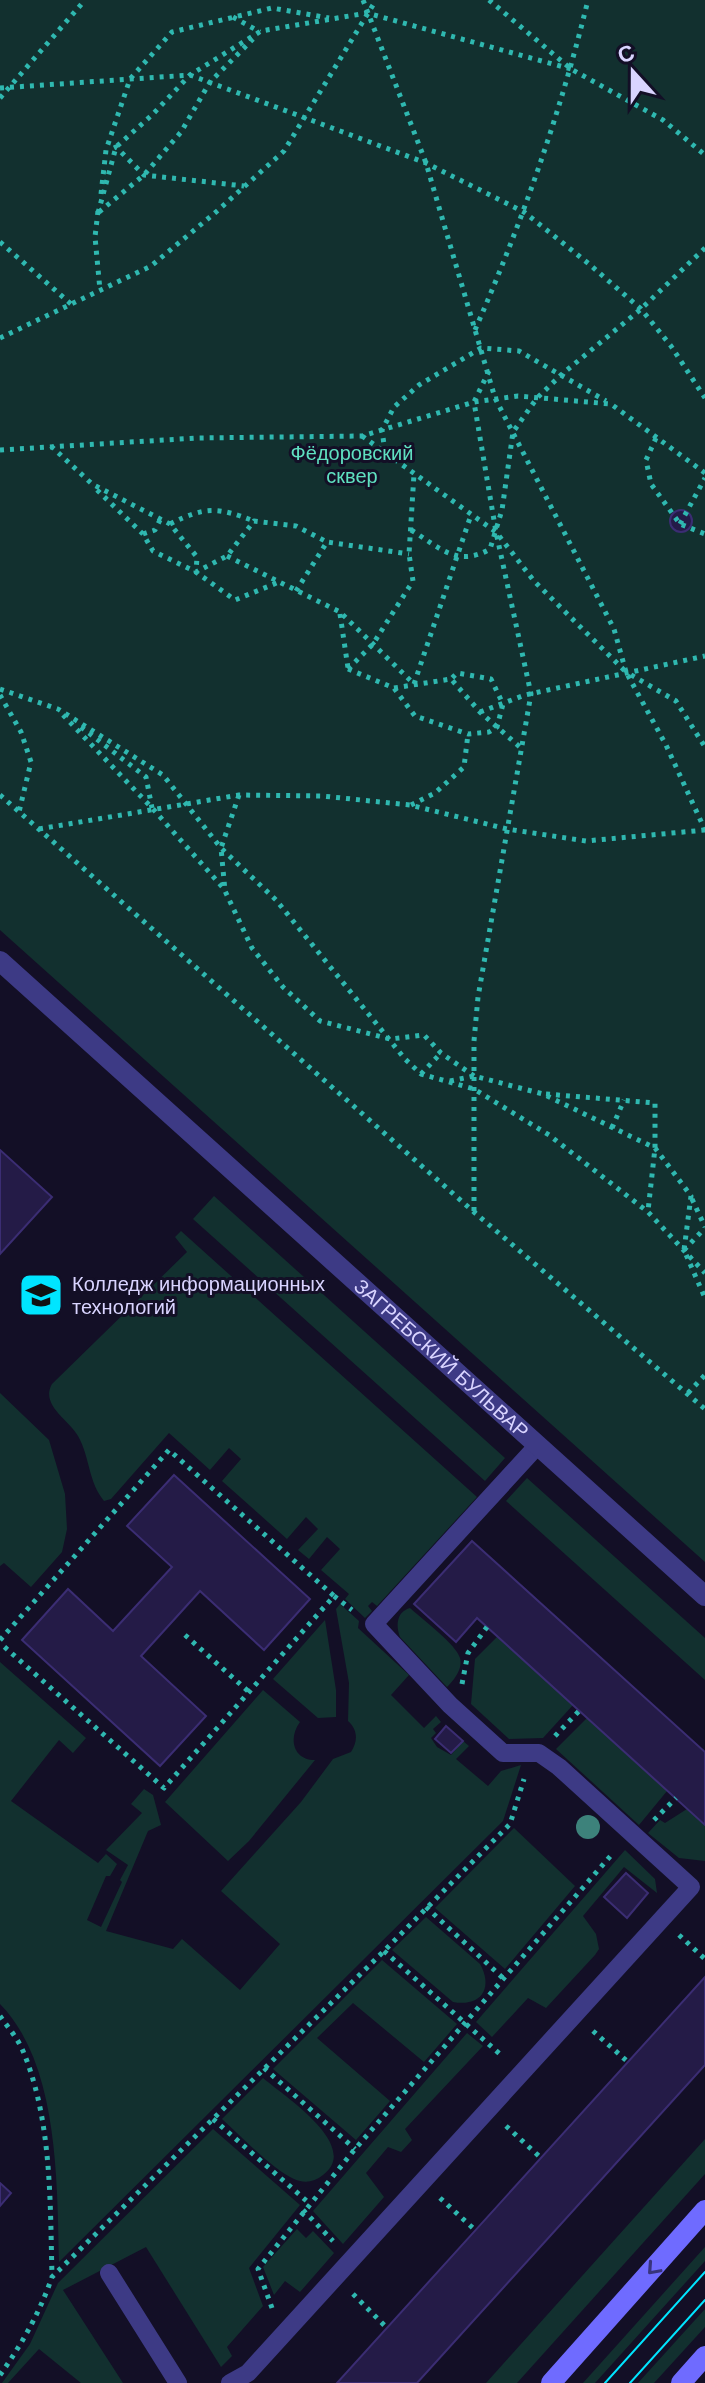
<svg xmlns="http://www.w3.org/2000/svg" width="705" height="2383" viewBox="0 0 705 2383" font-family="Arial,sans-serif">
	<rect width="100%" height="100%" fill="#130f26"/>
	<g fill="#12302f">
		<path d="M0,0h705v1562l-705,-632z"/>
		<path d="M214,1196l291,262 -20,23 -292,-262z"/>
		<path d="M181,1231l296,266 -100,109 -5,-4 -4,4 4,5 -7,7 -20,-19 4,-5 -28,-24 19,-21 -13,-12 -18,22 -11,-9 20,-21 -12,-12 -19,22 -65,-58 19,-22 -12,-11 -19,22 -41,-37 -58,66 -7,2c-16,-19 -14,-44 -26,-65 -9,-16 -38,-31 -26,-52l135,-132 -12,-15z"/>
		<path d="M0,1393l49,47 16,54 2,35 -5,23 -31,35 -27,-24 -4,3z"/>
		<path d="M527,1478l178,160v42l-199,-179z"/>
		<path d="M340,1604l19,17 -1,7 51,47 -18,20 33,33 12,-12 5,6 -8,7 3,4 -5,5 6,9 14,8 12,-14 6,5 -13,13 32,27 13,-15 20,-6 -18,56 -444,441c-2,-79 0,-198 -59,-258v-342l86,76 -13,15 -14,-13 -48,61 87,62 8,-9 11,10 -7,12h-4l-19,44 14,7 21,-45 -2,-2 8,-15 -22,-15 36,-37 -11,-9 13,-15 9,6 8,30 -13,6 -42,100 67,18 9,-10 58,51 40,-46 -59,-53 80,-89 32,-43 18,-7c7,-11 7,-22 -3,-31l1,-38 -13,-74z"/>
		<path d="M410,1608c12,11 46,36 50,50 3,11 -6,22 -13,29l-47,-50c-4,-11 -4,-25 10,-29z"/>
		<path d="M325,1620l11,70v27l-18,1 -45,-39z"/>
		<path d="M497,1637l76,68 -30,33 -34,1 -38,-35 4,-45z"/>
		<path d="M263,1690l37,32c-12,16 -7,38 15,38l-66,81 -21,20 -63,-59z"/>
		<path d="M587,1718l80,73 -28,34 -83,-76z"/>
		<path d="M687,1809l18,16v36l-26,-3 -31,-25 12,-13 5,3z"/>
		<path d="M514,1828l61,58 -70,83 -70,-61z"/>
		<path d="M625,1850l30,29 2,14 -33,-26 -41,49 13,18 3,15 -4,6 -49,53 -18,-10 -36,39 -16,-15z"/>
		<path d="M426,1917l54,47c14,25 0,43 -27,38l-61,-52z"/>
		<path d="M382,1960l75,64 -33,38 -71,-59 -36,35 73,63 -34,39 -83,-71z"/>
		<path d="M467,2033l16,13 -78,83 7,11 -11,12 -13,-5 -22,26 18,24 -41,47 -30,-33z"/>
		<path d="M263,2078c21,18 99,68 60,97 -9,7 -18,9 -29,4 -21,-9 -54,-44 -72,-60z"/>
		<path d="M213,2129l87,76 -51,63 14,38 -36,41 5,9 -11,11 -75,-120 -83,43 60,93h-42l-42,-34 -31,34h-6l28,-39 28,-61z"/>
		<path d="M705,2139v35l-188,209h-31z"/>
		<path d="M297,2229l9,9 7,-7 21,22 -34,39 -15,-11 -11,14 -11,-28z"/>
		<path d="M705,2247v14l-110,122h-12z"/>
		<path d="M705,2309v18l-51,56h-16z"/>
	</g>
	<g fill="#241b47" stroke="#3b2d73" stroke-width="2">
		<circle cx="681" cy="521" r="11"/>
		<path d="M0,1150l52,47 -52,57z"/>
		<path d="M174,1475l136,124 -46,51 -64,-59 -59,65 65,60 -46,50 -138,-126 46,-51 45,42 59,-64 -45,-41z"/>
		<path d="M472,1541l233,211v73l-228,-207 -21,24 -42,-38z"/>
		<path d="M446,1726l17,15 -12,12 -16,-14z"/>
		<path d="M626,1873l22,20 -21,25 -23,-21z"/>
		<path d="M705,1977v88l-288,318h-80z"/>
		<path d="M0,2183l11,10 -11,13z"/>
	</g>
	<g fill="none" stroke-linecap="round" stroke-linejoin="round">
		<g stroke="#2fb8b0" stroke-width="5" stroke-dasharray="4 6" stroke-linecap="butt">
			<path d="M363,0l63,163 69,235 119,231 12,43 50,29 29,46"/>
			<path d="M489,0l82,69 92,51 42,35"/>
			<path d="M233,17l27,15"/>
			<path d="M0,88l190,-13 236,88 98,49 65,52 52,45 30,37 34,52"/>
			<path d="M0,98l85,-98"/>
			<path d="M114,148l2,-1 28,28 100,11"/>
			<path d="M101,194l5,-44 24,-71 42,-47 100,-24 57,10"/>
			<path d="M98,211l-3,26 5,53"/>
			<path d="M99,212l45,-37 37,-43 29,-50 43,-43"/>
			<path d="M98,213l18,-66 36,-32 38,-40 71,-44 106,-18 204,56"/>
			<path d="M0,242l71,62"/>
			<path d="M475,330c47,-108 85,-215 113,-330"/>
			<path d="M0,338l151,-72 65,-54 68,-61 92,-151"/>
			<path d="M362,436l134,96 38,49 92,91 40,73 39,85"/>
			<path d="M656,438l-10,22 5,24 29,40 25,10"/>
			<path d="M51,446l41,38 78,40 27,33 -1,15 39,28 44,-18"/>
			<path d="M0,450l197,-12 165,-2 112,-34 44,-6 93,8 94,69"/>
			<path d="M385,452l-3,-22 12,-23 25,-22 62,-37 38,3 87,50"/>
			<path d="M97,490l46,44 10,17 43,21 31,-16 27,-35 42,5 31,16"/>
			<path d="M170,524c36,-18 47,-17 84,-3"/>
			<path d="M680,524l25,-46"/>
			<path d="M411,530c28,17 46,38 79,19l12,-39 11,-78 24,-34 24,-23 80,-66 64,-61"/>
			<path d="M143,534l12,-4 5,-10"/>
			<path d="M227,556l113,56 74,72"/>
			<path d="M296,591l31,-49 82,12"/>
			<path d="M340,614l8,54"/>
			<path d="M348,669l46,19 21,28 53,18 21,-2 8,-5 6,-23 -12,-25 -34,-6 -6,6"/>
			<path d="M348,669l25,-25 40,-63 -4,-27 5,-80"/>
			<path d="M414,684l57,-169"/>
			<path d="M394,688l57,-9 29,33 41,36"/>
			<path d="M0,689l58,20 105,66 58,73 55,52 129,159 16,15 53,15 75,46 99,77 57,61"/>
			<path d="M0,695l21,37 10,30 -12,50"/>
			<path d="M480,712l45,-17 180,-39"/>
			<path d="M63,715l90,94 72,81"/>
			<path d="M81,727l65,50 6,31"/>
			<path d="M0,795l474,417 231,197"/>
			<path d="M239,795l-18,53 4,43 27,57 31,39 37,34 70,18 34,-4 17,18 33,23"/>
			<path d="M411,805l24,-12 29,-26 4,-33"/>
			<path d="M39,829l200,-34 83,1 88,9 97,24 79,12 119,-11"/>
			<path d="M421,1074l20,-21"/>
			<path d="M450,1081l24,-5 69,18 112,54 36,48 -7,54 21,48"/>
			<path d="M546,1094l109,9v45l-7,63"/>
			<path d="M612,1128l12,-28"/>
			<path d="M692,1199l13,28"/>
			<path d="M474,1211v-170l4,-44 53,-303 -35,-162 -22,-130 15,-31"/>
			<path d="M684,1250l21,-22"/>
			<path d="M688,1393l17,-18"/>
			<path d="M334,1596l18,14"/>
			<path d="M185,1635l64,57"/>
			<path d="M0,1640l169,-190 165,146 -170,192 -164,-145"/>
			<path d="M462,1684l6,-31 19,-26"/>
			<path d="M555,1736l24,-25"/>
			<path d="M654,1820l22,-22"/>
			<path d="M426,1907l78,72"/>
			<path d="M679,1935l26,24"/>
			<path d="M384,1951l118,105"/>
			<path d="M0,2016c8,11 18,23 23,35 29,70 27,150 29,225"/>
			<path d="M593,2031l35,31"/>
			<path d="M264,2068l91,81"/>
			<path d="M213,2119l96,84"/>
			<path d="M506,2126l35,32"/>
			<path d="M440,2198l35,32"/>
			<path d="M303,2210l30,31"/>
			<path d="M353,2294l34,34"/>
			<path d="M272,2308l-14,-39 97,-120 259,-297"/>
			<path d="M0,2375c22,-31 40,-63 52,-98l332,-326 126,-127 14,-45"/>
		</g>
		<g stroke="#3d3a85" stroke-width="18">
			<path d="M109,2273l69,110"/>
			<path d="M230,2383l18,-10 443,-486 -132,-120 -20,-14h-36l-53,-48 -76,-81 164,-179"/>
		</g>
		<path stroke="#3d3a85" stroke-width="20" id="s1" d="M0,961l705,635"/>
		<g stroke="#6f6bff" stroke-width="20">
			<path d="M551,2383l154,-173"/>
			<path d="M681,2383l24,-27"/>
		</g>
		<g stroke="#00e5ff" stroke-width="2">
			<path d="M605,2383l100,-111"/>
			<path d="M630,2383l75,-83"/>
		</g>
	</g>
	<circle fill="#3d827b" cx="588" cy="1827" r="12"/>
	<defs><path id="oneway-chevron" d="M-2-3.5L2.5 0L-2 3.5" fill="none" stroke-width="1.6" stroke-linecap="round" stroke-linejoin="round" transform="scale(2)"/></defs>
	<use stroke="#38347d" href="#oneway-chevron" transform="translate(653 2269) rotate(132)"/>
	<defs>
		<g id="university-square" transform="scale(2.3)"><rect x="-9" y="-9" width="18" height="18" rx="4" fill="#00e5ff" stroke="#130f26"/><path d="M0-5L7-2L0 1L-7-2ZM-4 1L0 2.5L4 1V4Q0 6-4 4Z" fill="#111"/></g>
	</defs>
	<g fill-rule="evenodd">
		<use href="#university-square" x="41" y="1295"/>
	</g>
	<g text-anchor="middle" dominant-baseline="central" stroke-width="6" stroke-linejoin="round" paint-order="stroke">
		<g font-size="20" fill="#5fe0c0" stroke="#130f26">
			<text x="352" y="453">Фёдоровский<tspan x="352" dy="23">сквер</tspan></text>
		</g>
		<g font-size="20" fill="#d9d4ff" stroke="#130f26" text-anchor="start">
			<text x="72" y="1284">Колледж информационных<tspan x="72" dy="23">технологий</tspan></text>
		</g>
		<g font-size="20" fill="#d9d4ff" stroke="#130f26">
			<text stroke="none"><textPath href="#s1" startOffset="594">ЗАГРЕБСКИЙ БУЛЬВАР</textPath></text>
		</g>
	</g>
	<g transform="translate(633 72) rotate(339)" stroke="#130f26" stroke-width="6" paint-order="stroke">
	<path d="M0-6L14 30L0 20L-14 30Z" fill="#d9d4ff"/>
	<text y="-12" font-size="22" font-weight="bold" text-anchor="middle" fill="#d9d4ff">С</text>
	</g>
</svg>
